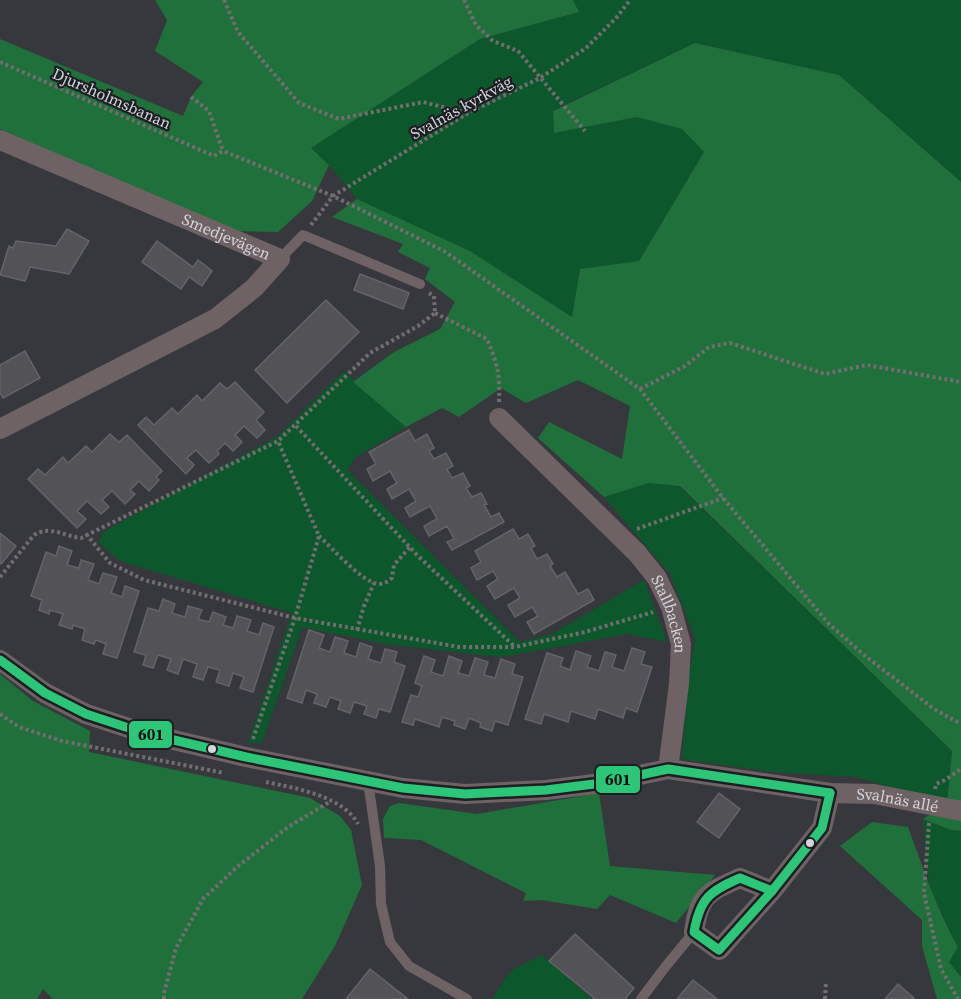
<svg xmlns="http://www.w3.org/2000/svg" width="961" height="999" viewBox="0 0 961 999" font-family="'Source Serif 4',serif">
	<rect width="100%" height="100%" fill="#37383e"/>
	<g fill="#0c572b">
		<path d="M573,0h388v182l-122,-107 -144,-32 -142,67 1,23 83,-16 46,12 21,23 -65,109 -59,8 -8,48 -102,-66 -113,-52 -28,-34 -18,-17 169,-109 99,-27z"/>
		<path d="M344,371l62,56 -50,30 -9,13 173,172 32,-8 92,-54 23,62 -40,-8 -126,23 -116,-13 -83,-17 -40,116h-14l44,-130 -172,-52 -21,-18 4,-11 175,-96z"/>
		<path d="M649,483l30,3 273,265 -5,53 -91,-27 -83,-5 -91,-13 6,-74 7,-47 -25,-64 -66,-77z"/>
		<path d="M923,819l28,11 10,1v146l-12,-15 9,-15 -9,-17 -20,-46z"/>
		<path d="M542,955l50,44h-100l15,-23 7,-7z"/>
	</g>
	<g fill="#20703b">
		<path d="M155,0h418l6,12 -99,27 -169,109 18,17 -17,36 -34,31 -44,-1 -234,-102v-90l183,77 8,-19 12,-15 -48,-31 12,-31z"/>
		<path d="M695,43l144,32 122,107v649l-10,-1 -28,-11 24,-15 5,-53 -272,-265 -31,-3 -45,14 -66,-59 11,-16 73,37 8,-53 -52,-26 -52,23 -25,-15 -42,29 -17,-9 -36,19 -53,-45 41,-30 46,-23 15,-27 -30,-23 5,-11 -32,-16 5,-8 -71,-27 25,-18 113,52 102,66 8,-48 59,-8 65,-109 -22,-23 -45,-12 -83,16 -1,-22z"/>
		<path d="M0,674l33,27 57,30 -1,21 221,46 30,18 11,14 11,55 -27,61 -33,53h-249l-10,-10 -6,10h-37z"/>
		<path d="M599,793l11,73 105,9 -39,48 -66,-28 -13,14 -56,-9 -18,1 3,-8 -105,-53 -37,-2 -1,-19 7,-13 9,-3 78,11z"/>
		<path d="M872,822l36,5c15,41 29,83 50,120l-9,15 12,15v22h-24l-15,-53v-26l-82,-74z"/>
	</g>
	<g fill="#535256" stroke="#646367" stroke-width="1.5">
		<path d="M67,229l22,12 -20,33 -39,-7 -5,14 -25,-6 9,-29 4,2 3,-7 40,5z"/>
		<path d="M157,241l36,26 5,-7 14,11 -10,15 -13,-9 -8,12 -39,-27z"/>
		<path d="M360,274l49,19 -6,16 -49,-19z"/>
		<path d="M326,300l33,32 -72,71 -32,-33z"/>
		<path d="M25,351l15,27 -37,20 -3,-5v-28z"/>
		<path d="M235,382l29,30 -8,8 9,10 -8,8 -13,-12 -9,9 7,7 -9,9 -8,-8 -8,8 2,3 -10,9 -13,-13 -9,8 7,7 -8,9 -48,-49 8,-8 8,8 18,-17 6,6 19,-19 5,6 18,-18 7,6z"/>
		<path d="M409,430l6,11 12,-7 7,14 -5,3 5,8 12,-6 7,13 -6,3 5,9 11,-5 7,13 -4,2 6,9 9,-4 6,11 -3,1 7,12 8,-4 5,9 -52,28 -5,-8 7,-3 -7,-13 -18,10 -5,-10 13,-7 -7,-13 -20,11 -5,-9 11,-7 -7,-12 -17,10 -5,-10 10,-6 -7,-12 -17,10 -6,-12 9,-5 -7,-12z"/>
		<path d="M110,434l9,8 8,-7 35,36 -6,6 3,3 -10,11 -10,-10 -9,9 5,4 -10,10 -13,-13 -10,9 7,7 -8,7 -14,-13 -10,10 9,8 -9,9 -49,-49 10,-10 7,6 18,-18 5,6 18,-17 6,6z"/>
		<path d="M513,529l6,10 9,-5 7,12 -4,2 6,11 10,-5 6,10 -3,2 7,11 8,-5 13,22 10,-5 6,11 -60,34 -7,-12 11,-6 -6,-9 -17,10 -7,-12 12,-7 -6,-10 -19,11 -8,-13 11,-7 -5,-8 -16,9 -6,-12 10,-6 -6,-11z"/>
		<path d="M0,533l16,13 -15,18 -1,-1z"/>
		<path d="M59,546l13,5 -5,14 12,3 2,-8 13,4 -6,16 11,4 4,-11 14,4 -6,16 11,4 3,-11 14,5 -22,67 -14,-4 3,-10 -10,-4 -2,4 -12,-4 3,-11 -12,-4 -1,4 -13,-4 4,-11 -13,-4 -1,4 -10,-4 3,-10 -11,-4 15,-44 10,4z"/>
		<path d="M163,599l12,5 -3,9 13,4 3,-11 14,4 -4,9 11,3 4,-10 13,5 -3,8 10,3 4,-12 14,4 -4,11 12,4 4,-12 11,4 -21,65 -13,-4 4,-11 -11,-4 -4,13 -13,-4 4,-12 -12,-3 -5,13 -10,-3 4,-13 -14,-5 -5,15 -11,-4 4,-11 -13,-4 -5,13 -10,-3 3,-10 -12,-3 14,-44 11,3z"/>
		<path d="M309,630l15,5 -5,13 11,4 5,-15 13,4 -4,12 12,4 4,-14 12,4 -4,12 13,4 4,-14 12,3 -3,10 11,4 -15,46 -11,-3 -3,9 -12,-4 3,-8 -13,-4 -4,11 -12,-4 3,-8 -11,-4 -4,10 -12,-4 3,-9 -11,-4 -4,13 -15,-5z"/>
		<path d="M632,648l13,4 -4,12 11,3 -15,45 -11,-4 -3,10 -25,-9 -3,10 -24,-8 -3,11 -24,-8 -3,10 -16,-5 22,-66 16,5 -3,8 10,4 6,-19 15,5 -4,11 12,4 6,-19 11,3 -4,12 12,4z"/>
		<path d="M424,656l11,4 -4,12 12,4 6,-20 13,5 -4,12 11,3 6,-18 13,4 -4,13 11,3 6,-19 14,5 -3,10 11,3 -15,48 -13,-4 -3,10 -12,-4 1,-4 -12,-5 -4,11 -11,-4 1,-4 -13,-4 -3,10 -24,-8 -2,6 -11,-3 9,-27 7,2 4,-11 -7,-3z"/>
		<path d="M719,793l21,16 -21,29 -22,-16z"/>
		<path d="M575,934l59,54 -9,11h-32l1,-1 -45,-37z"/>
		<path d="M370,969l38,30h-62z"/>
		<path d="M693,980l24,19h-40z"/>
		<path d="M898,984l17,15h-30z"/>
	</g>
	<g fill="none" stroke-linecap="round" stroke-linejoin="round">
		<g stroke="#746d6f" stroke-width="4" stroke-dasharray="3 3" stroke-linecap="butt">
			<path d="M224,0l14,32 61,71 40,16 84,-17 44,11"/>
			<path d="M464,0l12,25 17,16 25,10 67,80"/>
			<path d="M0,62l214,94 9,-5 110,45 111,55 196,138 83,109 106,126 35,31 70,54 27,15"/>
			<path d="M191,97l18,14 14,40"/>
			<path d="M311,225l22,-29 135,-83 72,-35 46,-30 31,-31 13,-17"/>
			<path d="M435,313l52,26c11,26 13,36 12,63"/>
			<path d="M640,389l45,-23 24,-19 21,-4 95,31 42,-9 94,17"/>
			<path d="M296,426l121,129 98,92"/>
			<path d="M637,529l86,-31"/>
			<path d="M86,534l24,29 34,17 151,38 164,29h56l70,-15 68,-20"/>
			<path d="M319,536c12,11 45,48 60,48 6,0 9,-3 13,-6l2,-13 16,-18"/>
			<path d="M0,577l34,-42c16,-10 30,1 47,3l197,-97 92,-88 48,-27 17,-13 -1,-17 -5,-3"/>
			<path d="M357,630l7,-24 10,-23"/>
			<path d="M0,714l19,13 43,14 162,32"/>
			<path d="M253,739l42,-121 24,-82 -41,-95"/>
			<path d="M266,782c29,6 77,14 92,42"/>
			<path d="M935,789l1,-5 9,-4 16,-11"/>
			<path d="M929,823l-5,70 17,76 17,30"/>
			<path d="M164,999v-6l12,-45 27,-49 34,-32 51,-40 43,-26"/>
			<path d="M825,999l1,-18"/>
		</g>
		<g stroke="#6f6265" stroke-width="10">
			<path d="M280,259l23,-24 117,49"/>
			<path d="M368,781l12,85 1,38 9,38 19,24 58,33"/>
			<path d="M641,999l25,-33 28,-34"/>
		</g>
		<g stroke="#6f6265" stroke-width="20">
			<path id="s1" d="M0,140l280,119 -26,29 -39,31 -215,110"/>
			<path id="s2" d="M499,418l138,135 20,25 14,29 10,37 -2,40 -11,85"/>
			<path id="s3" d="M0,660l45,33 41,21 58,19 102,24 157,31 62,6 81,-4 56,-7 66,-14 162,24 44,1 87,17"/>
			<path d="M772,891l-32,-13c-32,14 -41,17 -46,54l25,18 53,-59 50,-63 8,-35"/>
		</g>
		<g stroke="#1d1e23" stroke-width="14">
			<g id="bus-1">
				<path d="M0,660l45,33 41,21 58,19 102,24 157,31 62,6 81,-4 56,-7 66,-14 162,24"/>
				<path d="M740,878l32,13 -53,59 -25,-18c6,-34 16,-41 46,-54z"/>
				<path d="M772,891l50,-63 8,-35"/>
			</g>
		</g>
		<use href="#bus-1" stroke="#2dc577" stroke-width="9"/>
	</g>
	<g fill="#d4d5dc" stroke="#1d1e23" stroke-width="2">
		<circle cx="212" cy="749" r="5"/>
		<circle cx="810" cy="843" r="5"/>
	</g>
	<g text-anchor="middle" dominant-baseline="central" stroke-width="4.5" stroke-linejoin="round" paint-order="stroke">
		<g font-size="16" fill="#d4d5dc" stroke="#1d1e23">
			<text transform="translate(112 98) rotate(24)">Djursholmsbanan</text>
			<text transform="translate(461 107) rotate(-29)">Svalnäs kyrkväg</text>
			<text stroke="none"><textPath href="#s1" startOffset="246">Smedjevägen</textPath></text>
			<text stroke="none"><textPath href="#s2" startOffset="264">Stallbacken</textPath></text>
			<text stroke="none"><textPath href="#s3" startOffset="927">Svalnäs allé</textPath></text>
		</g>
	</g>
	<g stroke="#1d1e23" stroke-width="2">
		<rect x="128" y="720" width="45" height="29" rx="6" fill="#2dc577"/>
		<rect x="595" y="765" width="46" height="29" rx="6" fill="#2dc577"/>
	</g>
	<g font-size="16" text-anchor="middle" font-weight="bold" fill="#111">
		<text x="151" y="740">601</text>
		<text x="618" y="785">601</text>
	</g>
</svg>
